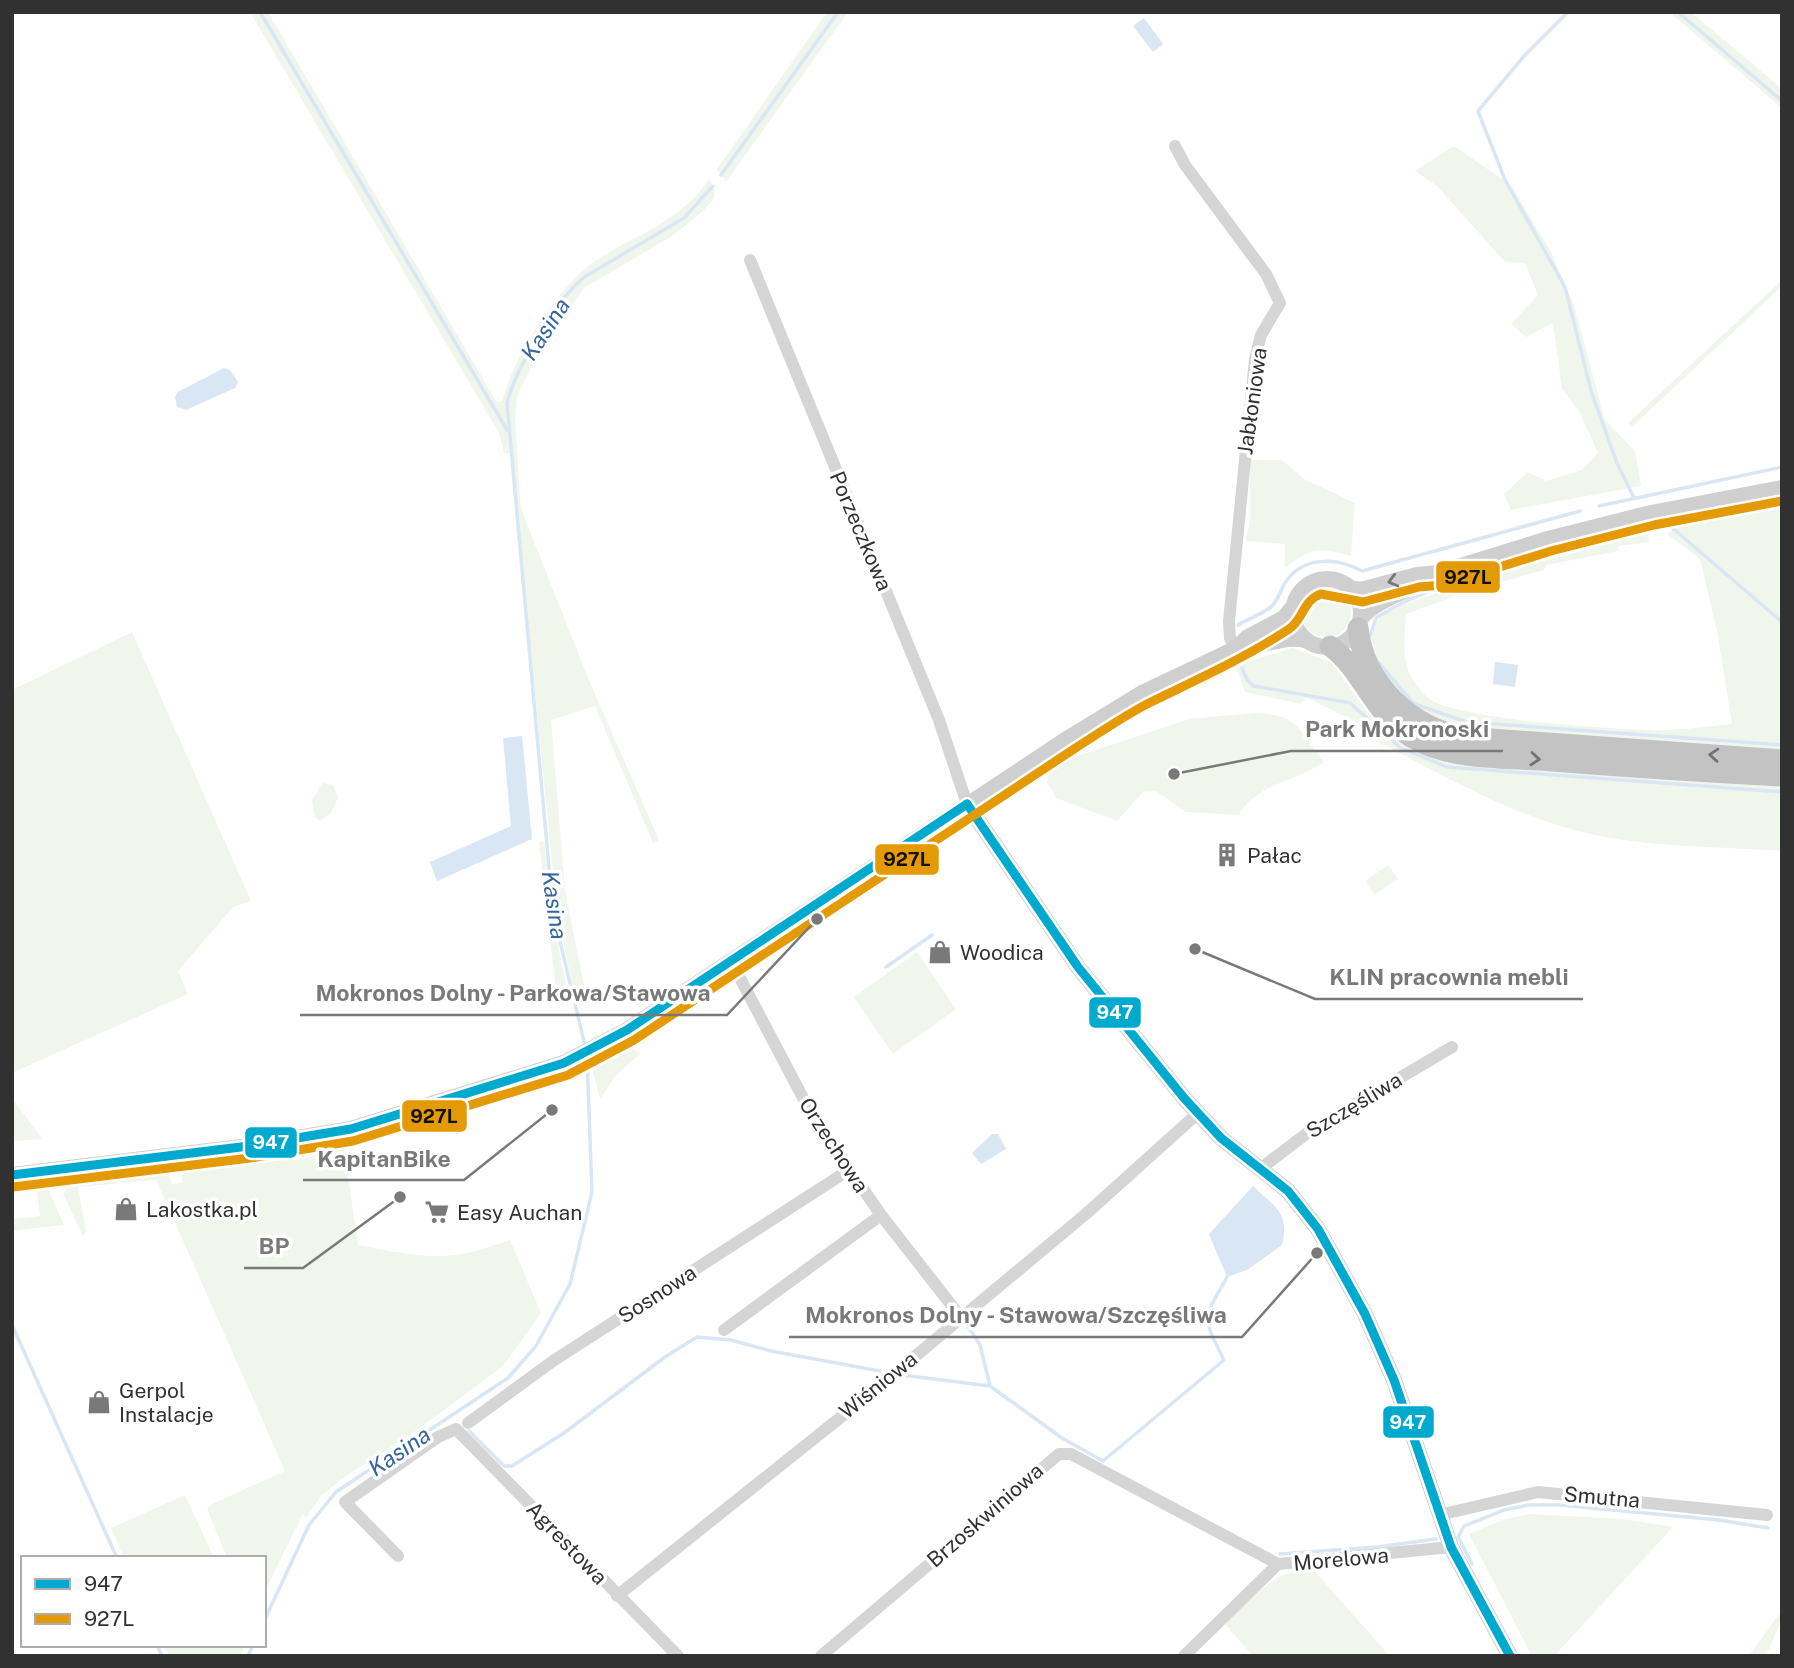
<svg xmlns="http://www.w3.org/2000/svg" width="1794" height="1668" viewBox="0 0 1794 1668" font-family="'Public Sans',sans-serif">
	<rect width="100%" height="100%" fill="#fff"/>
	<g fill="#f1f6ed">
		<path d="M250,12h18l228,389 6,1c10,-42 55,-114 90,-139 41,-28 89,-41 117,-84l6,12 -1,7 -11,13 -29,24 -90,53 -50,74 -17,34 -2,23 6,90 67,169 71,162 -6,3 -58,-137 -44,14 14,171 19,94 -11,3 -16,-75 -46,-459 -7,-1 -5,-20z"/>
		<path d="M827,12h21l-122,170 -9,-13z"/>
		<path d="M1669,12h22l91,77v19z"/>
		<path d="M1454,146l57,39 40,67 23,53 31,115 30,31 6,35 -130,24 -7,-16 24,-22 18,9 36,-11 16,-17 -19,-42 -17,-22 -9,-66 -27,14 -15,-13 27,-29 -13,-32 -20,-1 -68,-76 -22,-15z"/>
		<path d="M1782,280v6l-150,141 -4,-4z"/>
		<path d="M1250,460h32l22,19 51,24 -4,53c-33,-9 -39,-9 -66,12v-24l-39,-3 4,-22z"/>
		<path d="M1782,508v246l-312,-23 -53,-19 -44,-51 4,-4 -6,-18 2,-14 11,-11 15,-7 66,-25 183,-49 1,9 -30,4 -1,5 -71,14 -3,5 -72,20 -66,24c-2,35 -7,56 21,83 24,23 196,33 236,33 22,0 46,-4 69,-6l-15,-93 -17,-72 -33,-25 11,-8z"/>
		<circle cx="1326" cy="612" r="25"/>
		<path d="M132,632l119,269 -18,6 -55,64 10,23 -176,79v-383z"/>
		<path d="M1293,648l39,15 36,50 27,24 387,48v66c-68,-5 -142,-3 -208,-21 -74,-20 -142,-61 -210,-95l4,-7 -62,-31 -5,7 -56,-12 -9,-25 6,-4z"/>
		<path d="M1255,713c44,1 44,18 69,49 -33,23 -62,18 -86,53l-52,-3 -30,-21 -13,1 -26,29 -61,-23 -9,-16 3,-17 139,-46z"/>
		<path d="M322,783l11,2 5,13 -7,15 -11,8 -5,-4 -3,-17z"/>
		<path d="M539,842h5l8,72 15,76 -11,1z"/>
		<path d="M1388,865l10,14 -24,16 -9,-14z"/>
		<path d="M917,952l39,57 -63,45 -39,-57z"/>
		<path d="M629,1042l10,13 -24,21 -15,23 -8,-32z"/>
		<path d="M12,1098l30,41 -30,2z"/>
		<path d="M344,1148l14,97c64,12 88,19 152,-5l31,73 -38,53 -90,67 -70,45 -22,18 -15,22 -3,-4 -39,79v-35h-37l-20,-49 5,-5 73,-33 -129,-291 -78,7 8,45 -3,4 -20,-42 9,-12 82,-6 -2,-11 15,4 5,15 10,-1v-14c20,-22 81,-12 108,-10 16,1 38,-7 54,-11z"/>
		<path d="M48,1189l16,36 -52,6v-12l28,-3 -3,-24 -25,1z"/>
		<path d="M185,1495l29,63h-90l-13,-30z"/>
		<path d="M1530,1514l93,5 50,8 -119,129h-22l-63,-122 36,-15z"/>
		<path d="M1311,1567l77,87 -2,2h-133l-28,-32c26,-25 48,-53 86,-57z"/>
		<path d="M1779,1614l3,4 -16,38h-17z"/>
		<path d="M164,1645h81l-5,11h-71z"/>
	</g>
	<g fill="#d9e6f4">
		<path d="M1144,18l19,26 -10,8 -20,-26z"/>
		<path d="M224,368l6,2 8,12 -3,6 -49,22 -9,-3 -2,-10 3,-5z"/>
		<path d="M1495,662l23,3 -3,22 -22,-3z"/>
		<path d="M522,736l10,103 -95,42 -7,-19 81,-36 -8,-88z"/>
		<path d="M992,1134h6l8,15 -25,15 -9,-11z"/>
		<path d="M1253,1186c22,21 37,27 29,59l-35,25 -20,7 -18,-43z"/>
	</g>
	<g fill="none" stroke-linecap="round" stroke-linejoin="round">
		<g stroke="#d9e6f4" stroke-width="3.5">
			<path d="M260,12l247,418"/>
			<path d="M1568,12l-43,43 -47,56 27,69 60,107 26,104 26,72 17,35"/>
			<path d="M1678,12l104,89"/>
			<path d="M721,175l117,-163"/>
			<path d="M1599,506l183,-39"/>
			<path d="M1670,525l112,-21"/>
			<path d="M1664,527l6,-1 112,96"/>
			<path d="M1607,541l40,-10"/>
			<path d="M1238,625c10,-6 24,-11 33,-18 7,-6 9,-16 14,-24 17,-27 51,-26 77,-12l218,-60"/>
			<path d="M1370,636l6,-18c60,-39 148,-55 217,-74"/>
			<path d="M1379,663l35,41 53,18 315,23"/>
			<path d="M1242,668l5,12 7,6 96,17 51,45 46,19 335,25"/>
			<path d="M886,967l46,-32"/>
			<path d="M585,1046l-32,-134 -46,-509c8,-33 52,-108 79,-127l98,-58 29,-32"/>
			<path d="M475,1105l93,-31"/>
			<path d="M371,1139l92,-30"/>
			<path d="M295,1156l26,-5"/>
			<path d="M74,1178l149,-18 53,-3"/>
			<path d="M12,1186l21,-3"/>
			<path d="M12,1325l105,233"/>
			<path d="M967,1325l13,20 10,41"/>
			<path d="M902,1375l88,11 72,52 41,23 121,-101c-22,-44 -22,-39 3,-83"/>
			<path d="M469,1431l35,35h8l52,-33 101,-76 32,-20 34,3 40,11 109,20"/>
			<path d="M1280,1554l97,-7 59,-8"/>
			<path d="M1472,1564l-14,-27 6,-11 40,-16 24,-5h32l159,15 49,8"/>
			<path d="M264,1621l45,-96 27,-33 172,-114 28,-32 34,-62 22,-92 -5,-135"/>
			<path d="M157,1645l5,11"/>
			<path d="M248,1656l5,-11"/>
		</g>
		<g stroke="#d5d5d5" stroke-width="12">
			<path d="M1175,146l10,19 81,109 14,29 -19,32 -6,24 -26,262 1,17 5,11"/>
			<path d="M750,260l189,460 28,84"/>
			<path d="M731,961l81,154 69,100 79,101"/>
			<path d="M1260,1169l50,-38 142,-84"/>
			<path d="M724,1330l157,-115"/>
			<path d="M468,1423l85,-62 296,-191"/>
			<path d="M1439,1515l99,-23 229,23"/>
			<path d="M398,1556l-53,-54 93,-65 18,-8 222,227"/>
			<path d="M617,1596l259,-207 211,-176 110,-99"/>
			<path d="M821,1656l238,-202h12l207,110"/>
			<path d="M1184,1656l94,-92 173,-17"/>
		</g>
		<g stroke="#cfcfcf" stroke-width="16">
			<circle cx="1327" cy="613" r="34"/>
			<path d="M1348,588l13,2 56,-15 21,-2 110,-34 103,-26 131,-25"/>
			<path d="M1361,618c18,-21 52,-27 75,-44"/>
			<path d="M1235,649c24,-1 47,-14 70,-9"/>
			<path d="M967,804l111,163 106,131 37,40 67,53 30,38 47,85 29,66 57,167 59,109"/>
			<path d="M12,1175l237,-29 102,-17 213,-66 63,-33 443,-293 72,-44 93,-44 13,-12 36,-19 8,-10"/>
		</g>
		<g stroke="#c3c3c3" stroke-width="21">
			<path d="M1358,628c6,55 52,99 106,109l318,23"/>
			<path d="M1330,646c33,24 43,68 81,91 39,24 96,20 141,24 77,6 153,11 230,15"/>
		</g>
		<g stroke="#fff" stroke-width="14">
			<g id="bus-1">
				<path d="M967,804l111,163 106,131 37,40 67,53 30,38 47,85 29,66 57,167 59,109"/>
				<path d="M12,1175l237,-29 102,-17 213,-66 63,-33 340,-226"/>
			</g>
		</g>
		<g stroke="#fff" stroke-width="14">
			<path id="bus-2" d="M13,1187l237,-29 103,-17 215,-66 66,-35 443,-293c24,-15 48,-32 74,-45 47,-23 94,-44 138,-73 14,-9 14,-29 32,-35l42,8 56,-15 23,-2 109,-34 103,-26 128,-24"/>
		</g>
		<use href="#bus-1" stroke="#00a9ce" stroke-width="9"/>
		<use href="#bus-2" stroke="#e39a05" stroke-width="9"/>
	</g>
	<defs><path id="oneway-chevron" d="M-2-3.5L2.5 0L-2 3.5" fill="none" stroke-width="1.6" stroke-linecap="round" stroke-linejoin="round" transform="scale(1.75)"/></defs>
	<use stroke="#787878" href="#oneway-chevron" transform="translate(1393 581) rotate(165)"/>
	<g stroke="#737373">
		<use href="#oneway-chevron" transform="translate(1714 755) rotate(-176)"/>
		<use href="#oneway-chevron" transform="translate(1535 759) rotate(5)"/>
	</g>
	<defs>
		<g id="building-bare" transform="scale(1.89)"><path d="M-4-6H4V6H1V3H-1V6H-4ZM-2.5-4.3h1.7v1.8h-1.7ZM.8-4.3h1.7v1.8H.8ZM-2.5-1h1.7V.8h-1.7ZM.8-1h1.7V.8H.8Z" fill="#797979" stroke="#fff" stroke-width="2.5" paint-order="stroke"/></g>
		<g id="shop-bare" transform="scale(1.89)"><path d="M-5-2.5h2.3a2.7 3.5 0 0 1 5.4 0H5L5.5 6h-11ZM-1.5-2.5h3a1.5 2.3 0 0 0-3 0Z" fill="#797979" stroke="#fff" stroke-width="2.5" paint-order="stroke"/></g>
		<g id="supermarket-bare" transform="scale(1.89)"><path d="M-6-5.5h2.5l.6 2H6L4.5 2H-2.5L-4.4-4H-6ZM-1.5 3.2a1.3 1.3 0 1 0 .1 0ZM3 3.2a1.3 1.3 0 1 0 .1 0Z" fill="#797979" stroke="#fff" stroke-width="2.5" paint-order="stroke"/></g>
	</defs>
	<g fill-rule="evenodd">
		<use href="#building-bare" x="1227" y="855"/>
		<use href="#shop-bare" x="940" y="952"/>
		<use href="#shop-bare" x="126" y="1209"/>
		<use href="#supermarket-bare" x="437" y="1212"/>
		<use href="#shop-bare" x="99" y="1402"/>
	</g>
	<g text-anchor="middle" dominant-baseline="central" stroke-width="7" stroke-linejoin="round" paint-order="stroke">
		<g font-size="21" fill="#313131" stroke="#fff">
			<text transform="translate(1252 401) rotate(-82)">Jabłoniowa</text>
			<text transform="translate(861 531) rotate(67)">Porzeczkowa</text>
			<text transform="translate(1354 1105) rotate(-31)">Szczęśliwa</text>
			<text transform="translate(834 1145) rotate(57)">Orzechowa</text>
			<text transform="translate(657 1294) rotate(-33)">Sosnowa</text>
			<text transform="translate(878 1385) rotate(-39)">Wiśniowa</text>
			<text transform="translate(1602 1497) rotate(5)">Smutna</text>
			<text transform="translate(985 1515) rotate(-41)">Brzoskwiniowa</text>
			<text transform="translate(567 1543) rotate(46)">Agrestowa</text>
			<text transform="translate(1341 1559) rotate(-5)">Morelowa</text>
		</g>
		<g font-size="21" fill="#313131" stroke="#fff" text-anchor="start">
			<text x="1247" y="855">Pałac</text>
			<text x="960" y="952">Woodica</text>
			<text x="146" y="1209">Lakostka.pl</text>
			<text x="457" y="1212">Easy Auchan</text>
			<text x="119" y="1390">Gerpol<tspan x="119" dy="24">Instalacje</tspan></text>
		</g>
		<g font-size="23" font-style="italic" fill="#36659c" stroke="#fff">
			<text transform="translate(545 329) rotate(-57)">Kasina</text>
			<text transform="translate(555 905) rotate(82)">Kasina</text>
			<text transform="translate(399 1451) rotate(-34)">Kasina</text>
		</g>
	</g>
	<path fill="none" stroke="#797979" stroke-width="2.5" d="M1174 774L1291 751H1503M1195 949L1315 999H1583M817 919L727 1015H300M552 1110L464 1180H303M400 1197L303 1268H244M1317 1253L1242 1337H789"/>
	<g fill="#797979" stroke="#fff" stroke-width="2.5">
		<circle cx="1174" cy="774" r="7"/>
		<circle cx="1195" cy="949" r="7"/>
		<circle cx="817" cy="919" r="7"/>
		<circle cx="552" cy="1110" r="7"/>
		<circle cx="400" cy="1197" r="7"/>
		<circle cx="1317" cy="1253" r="7"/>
	</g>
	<g font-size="23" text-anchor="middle" font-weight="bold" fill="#797979" stroke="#fff" stroke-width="7" stroke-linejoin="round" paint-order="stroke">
		<text x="1397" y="737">Park Mokronoski</text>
		<text x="1449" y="985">KLIN pracownia mebli</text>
		<text x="513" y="1001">Mokronos Dolny - Parkowa/Stawowa</text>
		<text x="384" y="1167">KapitanBike</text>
		<text x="274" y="1254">BP</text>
		<text x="1016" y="1323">Mokronos Dolny - Stawowa/Szczęśliwa</text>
	</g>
	<g stroke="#fff" stroke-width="2.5">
		<rect x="1435" y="560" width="66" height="34" rx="7" fill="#e39a05"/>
		<rect x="874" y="843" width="66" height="33" rx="7" fill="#e39a05"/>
		<rect x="1088" y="996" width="54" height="33" rx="7" fill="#00a9ce"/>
		<rect x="401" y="1099" width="67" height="34" rx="7" fill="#e39a05"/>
		<rect x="244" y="1126" width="54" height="33" rx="7" fill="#00a9ce"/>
		<rect x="1382" y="1405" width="53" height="34" rx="7" fill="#00a9ce"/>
	</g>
	<g font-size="19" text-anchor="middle" font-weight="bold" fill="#fff">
		<text x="1115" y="1019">947</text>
		<text x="271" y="1149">947</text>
		<text x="1408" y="1429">947</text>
	</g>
	<g font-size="19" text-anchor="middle" font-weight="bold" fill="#111">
		<text x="1468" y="584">927L</text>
		<text x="907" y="866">927L</text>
		<text x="434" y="1123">927L</text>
	</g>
	<rect width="1794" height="1668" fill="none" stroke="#313131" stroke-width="28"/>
	<rect x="21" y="1556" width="245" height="91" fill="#ffffff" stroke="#adadad" stroke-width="2"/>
	<rect x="35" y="1579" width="35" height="10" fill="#00a9ce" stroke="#adadad" stroke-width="2"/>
	<text x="84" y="1591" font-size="21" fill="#313131">947</text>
	<rect x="35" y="1614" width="35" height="10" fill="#e39a05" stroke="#adadad" stroke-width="2"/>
	<text x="84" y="1626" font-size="21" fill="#313131">927L</text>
</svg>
